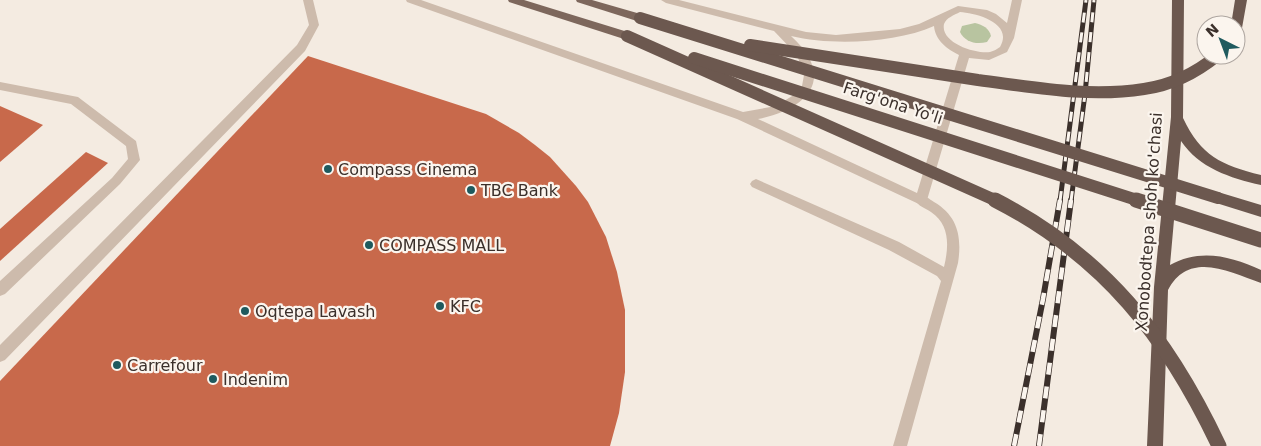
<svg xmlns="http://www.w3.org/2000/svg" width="1261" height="446" viewBox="0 0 1261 446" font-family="'DejaVu Sans',sans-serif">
	<rect width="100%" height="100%" fill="#f4ebe1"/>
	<path fill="#b8c4a0" d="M975,23c8,2 14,5 16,13l-4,6c-11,3 -22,0 -27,-10l2,-6z"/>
	<g fill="#c8694b">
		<path d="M308,56l178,58 33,19 16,12 15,12 26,29 12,16 18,35 11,35 8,38v62l-6,41 -9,33h-610v-65z"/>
		<path d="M0,106l43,19 -43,37z"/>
		<path d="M86,152l22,11 -108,98v-32z"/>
	</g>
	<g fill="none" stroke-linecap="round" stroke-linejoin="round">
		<g fill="#cdbbac" fill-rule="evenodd">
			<path d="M303,0h10l6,25 -14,26 -300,309 -5,2v-17l297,-300 12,-20z"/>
			<path d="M756,179l143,63 45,25c5,-21 6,-42 -13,-55 -6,-4 -13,-6 -16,-12l2,-4c7,-2 11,2 17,6 24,14 28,35 24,61l-51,183h-14l48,-165 -4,-5 -48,-26 -137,-63 -2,-3 2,-3z"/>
		</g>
		<g fill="#cdbbac" fill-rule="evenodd">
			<path d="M406,0h15l322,112 33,-6 21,-13 5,-7 2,-11 -7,-20 -23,-24 -108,-28 -5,-3h18l127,32 30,3 64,-6 19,-5 39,-18 29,4 9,4 11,9 5,-23h10l-8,38 -7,14 -18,8 -20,-2 -42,142 -2,4 -4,1 -184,-86 -330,-117zM960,12c16,1 54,11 40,35 -3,2 -6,4 -10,5 -14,2 -50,-9 -46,-28 2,-6 10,-9 16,-12zM934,26c1,14 13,23 25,29l-42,138 -159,-74c50,-10 79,-41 33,-83 41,10 105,7 143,-10z"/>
			<path d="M0,82l78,15 58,44 4,19 -20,24 -115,110 -5,2v-15l112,-103 16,-19 -2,-13 -55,-42 -71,-14z"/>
		</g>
		<g fill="#7d675c" fill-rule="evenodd">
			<path d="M508,0h16l107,33 1,3 -5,4 -118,-38z"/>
			<path d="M576,0h16l52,15 1,3 -5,4 -63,-20z"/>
		</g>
		<g fill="#6c584f" fill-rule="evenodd">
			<path d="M1172,0h12l-1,118c18,38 38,47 78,57v10c-31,-7 -62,-17 -80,-44l-11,124c30,-17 61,-9 91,5v13c-31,-11 -72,-33 -93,7l-5,156h-16l7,-159 17,-170z"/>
			<path d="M1235,0h12l-5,28 -6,4v-7h-5z"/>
			<path d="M1218,192l43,13v12l-48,-15 -2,-4 2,-4z"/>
		</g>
		<g stroke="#3b302b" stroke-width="5">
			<g id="rail-far1">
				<path d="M1060,201l26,-201"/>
				<path d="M1071,201l14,-107 9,-94"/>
			</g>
		</g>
		<g stroke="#3b302b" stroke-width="6">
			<g id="rail">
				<path d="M1014,446l29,-147 17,-99"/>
				<path d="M1039,446l32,-246"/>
			</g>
		</g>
		<use href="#rail-far1" stroke="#fbf5ee" stroke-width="3" stroke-dasharray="10" stroke-linecap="butt"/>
		<use href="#rail" stroke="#fbf5ee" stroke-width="4.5" stroke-dasharray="12" stroke-linecap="butt"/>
		<g stroke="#6c584f" stroke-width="12">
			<path d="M640,18l578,180"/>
			<path d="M627,36l370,165"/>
			<path d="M750,45c76,12 152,24 228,35 55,7 110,18 166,9 29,-4 52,-16 74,-34"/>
			<path d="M694,58l446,143"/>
		</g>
		<g stroke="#6c584f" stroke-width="15">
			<path d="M995,200c109,56 172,136 224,246"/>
			<path d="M1136,200l125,40"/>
		</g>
	</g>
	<g fill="#1f5a5e" stroke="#fbf5ee" stroke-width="2">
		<circle cx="328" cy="169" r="5"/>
		<circle cx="471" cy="190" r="5"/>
		<circle cx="369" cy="245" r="5"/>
		<circle cx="440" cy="306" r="5"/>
		<circle cx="245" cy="311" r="5"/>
		<circle cx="117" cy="365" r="5"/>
		<circle cx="213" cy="379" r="5"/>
	</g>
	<g text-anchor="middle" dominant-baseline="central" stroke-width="4.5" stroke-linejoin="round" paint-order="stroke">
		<g font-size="16" fill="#3b302b" stroke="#fbf5ee">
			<text transform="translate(893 103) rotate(18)">Farg'ona Yo'li</text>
			<text transform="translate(1149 222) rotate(-86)">Xonobodtepa shoh ko'chasi</text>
		</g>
		<g font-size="16" fill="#3b302b" stroke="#fbf5ee" text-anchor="start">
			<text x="338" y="169">Compass Cinema</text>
			<text x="481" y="190">TBC Bank</text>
			<text x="379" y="245">COMPASS MALL</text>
			<text x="450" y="306">KFC</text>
			<text x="255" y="311">Oqtepa Lavash</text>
			<text x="127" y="365">Carrefour</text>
			<text x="223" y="379">Indenim</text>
		</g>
	</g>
	<g transform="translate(1221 40) rotate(318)"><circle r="24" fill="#fbf5ee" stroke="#aea6a0"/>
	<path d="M0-4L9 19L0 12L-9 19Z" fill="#1f5a5e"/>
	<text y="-8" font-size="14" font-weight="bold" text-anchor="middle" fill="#3b302b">N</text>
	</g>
</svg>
